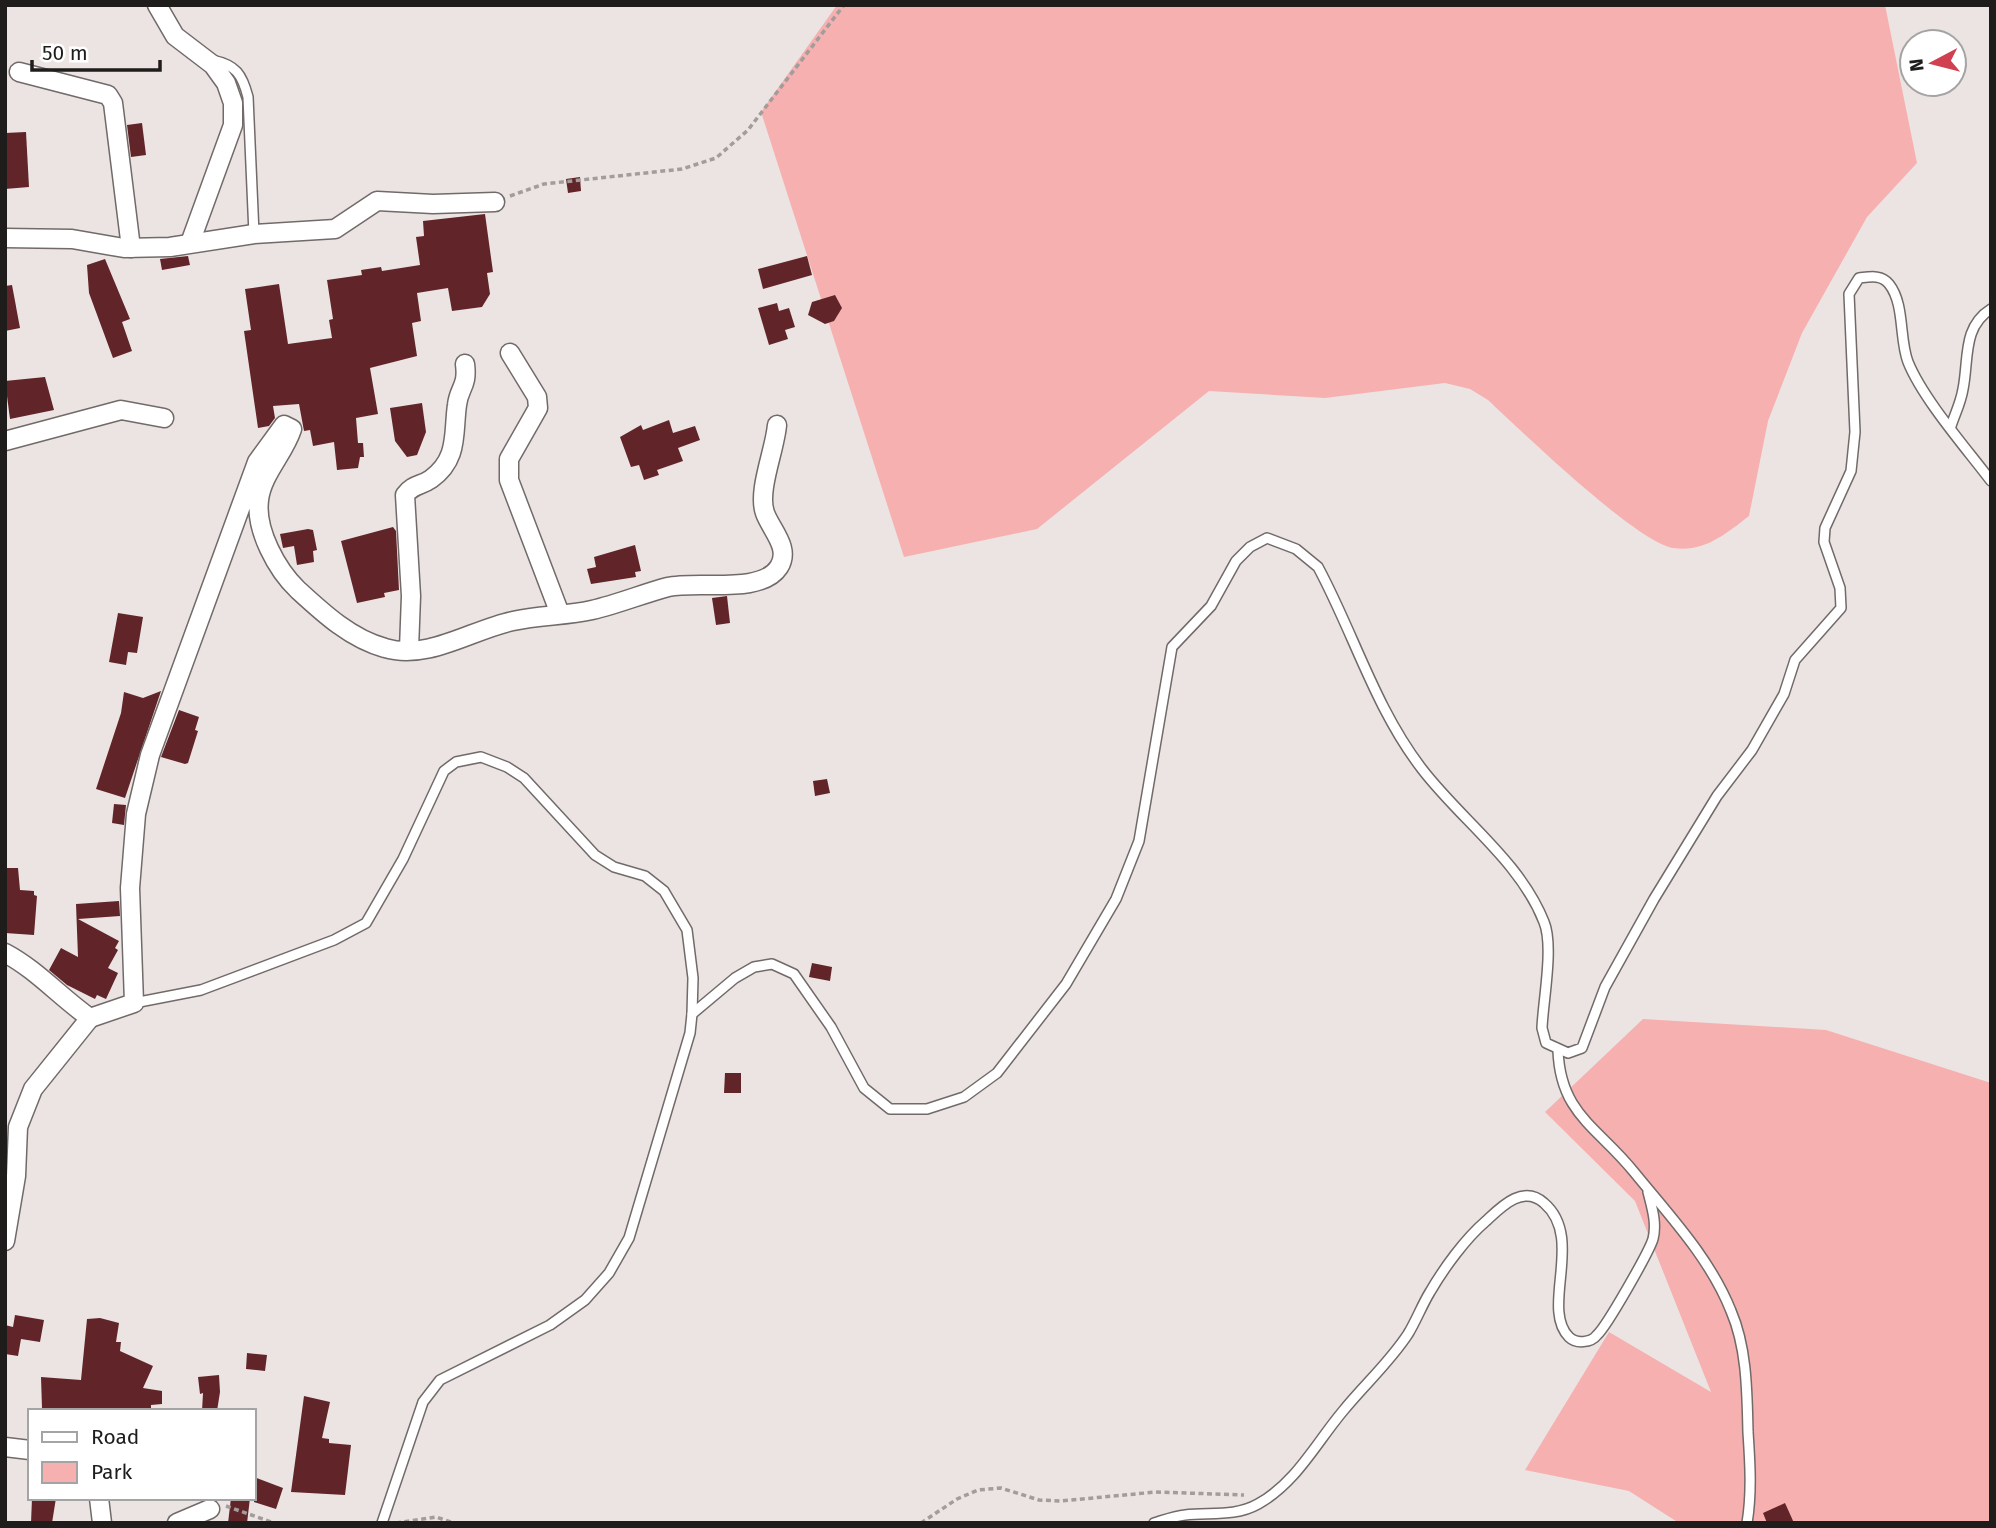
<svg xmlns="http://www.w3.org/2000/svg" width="1996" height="1528" viewBox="0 0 1996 1528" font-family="'Fira Sans',sans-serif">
	<rect width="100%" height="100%" fill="#ece4e3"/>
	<g fill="#f6b0b0">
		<path d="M837,5h1048l32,158 -50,54 -65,116 -34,88 -19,95c-22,17 -45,37 -76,32 -37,-6 -153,-118 -185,-148l-18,-11 -25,-6 -120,15 -116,-7 -172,138 -133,28 -143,-445z"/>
		<path d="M1643,1019l183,11 165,53v440h-312l-50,-32 -104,-21 84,-138 102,60 -76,-191 -90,-89z"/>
	</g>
	<g fill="#612529">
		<path d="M142,123l4,32 -15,2 -4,-32z"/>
		<path d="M26,132l3,55 -24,2v-56z"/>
		<path d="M580,177l1,14 -13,2 -2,-14z"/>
		<path d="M485,214l8,58 -6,1 3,21 -8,13 -30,4 -4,-23 -31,5 4,28 -9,2 5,33 -47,12 8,46 -22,4 2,25h5l1,14h-4l-2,11 -21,2 -3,-28 -21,4 -3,-16 -6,1 -5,-27 -26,2 2,12 -6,8 -11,2 -14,-97 7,-1 -6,-41 34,-5 9,60 44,-6 -3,-18 4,-1 -6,-39 35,-5 -1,-5 20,-3 1,4 38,-6 -4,-28 8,-1 -1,-15z"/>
		<path d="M188,256l2,9 -28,5 -2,-11z"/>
		<path d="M807,256l5,19 -49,14 -5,-20z"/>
		<path d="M105,259l25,60 -8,3 10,29 -19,7 -24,-65 -2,-28z"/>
		<path d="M12,285l8,43 -15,3v-45z"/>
		<path d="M835,295l7,13 -8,13 -9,3 -17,-9 4,-13z"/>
		<path d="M777,303l2,8 10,-3 6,19 -10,3 3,9 -19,6 -11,-37z"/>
		<path d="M45,377l9,33 -44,9 -5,-38z"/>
		<path d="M422,403l4,29 -9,23 -10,2 -12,-16 -5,-33z"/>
		<path d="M669,420l4,13 22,-7 5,14 -22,8 5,13 -26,9 2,5 -15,5 -5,-15 -8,2 -11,-30 21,-12 2,5z"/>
		<path d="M393,527l3,4 3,59 -15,3 1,4 -28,6 -16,-62z"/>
		<path d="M308,529l5,1 4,20 -4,1 1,11 -17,3 -3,-19 -11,2 -3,-14z"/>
		<path d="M635,545l6,26 -6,1 1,5 -45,7 -4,-15 9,-2 -2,-10z"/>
		<path d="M727,596l3,27 -14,2 -4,-27z"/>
		<path d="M118,613l25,4 -6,36 -9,-1 -2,13 -17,-3z"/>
		<path d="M161,691l-36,107 -29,-9 25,-76 3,-21 19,6z"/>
		<path d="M179,710l20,7 -4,13 3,1 -10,32 -3,1 -24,-7z"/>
		<path d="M827,779l3,14 -15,3 -2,-15z"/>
		<path d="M114,804l12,1 -2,20 -12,-2z"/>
		<path d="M5,868h13l2,22 14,1v4l3,1 -3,39 -29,-2z"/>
		<path d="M119,901l1,15 -42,3 41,22 -4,7 3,2 -10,18 10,5 -12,26 -9,-4 -2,4 -28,-14 -18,-15 12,-22 17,9 -2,-53z"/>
		<path d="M812,963l20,4 -2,14 -21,-4z"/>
		<path d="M725,1073h16v20h-17z"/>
		<path d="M15,1315l29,5 -4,22 -19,-3 -3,17 -13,-2v-29l8,2z"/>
		<path d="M100,1318l19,5 -3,19h5l-1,9 33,15 -10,22 19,3v13l-11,1v6l-109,-3 -1,-31 40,3 6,-61z"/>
		<path d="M247,1353l20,2 -2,16 -19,-2z"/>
		<path d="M219,1375l1,17 -3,19h-15l1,-18 -3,1 -2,-17z"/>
		<path d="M304,1396l26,6 -8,36 7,1v4l22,2 -6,50 -54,-3z"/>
		<path d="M254,1477l29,11 -7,21 -22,-7z"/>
		<path d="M32,1498h24l-4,25h-21z"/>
		<path d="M231,1498h19l-3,25h-19z"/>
		<path d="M1785,1503l9,20h-27l-4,-10z"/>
	</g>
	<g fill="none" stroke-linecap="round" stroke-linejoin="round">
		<g stroke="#716a69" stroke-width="12">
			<g id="lane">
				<path d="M212,60c24,5 30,14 36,37l6,137"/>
				<path d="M1951,426c4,-12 10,-24 12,-37 6,-29 -1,-62 28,-80"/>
				<path d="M134,1003l67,-13 133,-50 32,-17 37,-64 41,-88 12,-9 25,-5 26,10 17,11 71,77 19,12 31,9 19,15 23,39 6,48 -1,36 -2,19 -61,205 -20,35 -24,27 -35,25 -110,55 -17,22 -41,121"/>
				<path d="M692,1014l43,-36 19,-11 18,-3 22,10 37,53 33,61 26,21h37l37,-12 33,-24 69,-89 50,-85 23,-58 33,-194 39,-41 25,-45 14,-14 17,-9 29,11 22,18c36,67 57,141 104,202 39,51 98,92 122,153 10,24 -1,79 -2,106l4,15 22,10 14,-5 23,-61 49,-88 63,-103 35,-46 32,-56 11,-34 46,-52 -1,-20 -16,-46 1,-14 26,-57 4,-39 -6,-138 10,-16c10,-1 22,-4 30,6 16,20 10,55 19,78 15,37 58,86 83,119"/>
				<path d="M1558,1050c2,64 40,77 76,122 35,43 76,86 97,139 16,37 16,81 17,121 2,30 4,61 -1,91"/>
				<path d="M1154,1523c10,-3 21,-7 31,-8 24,-3 50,2 73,-11 38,-21 58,-61 85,-93 21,-26 46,-48 65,-77 8,-13 14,-29 22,-42 14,-24 35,-53 56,-71 15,-14 37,-37 58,-18 41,35 -4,105 25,134 7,7 22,6 28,-2 10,-9 52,-83 56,-96 4,-16 -1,-31 -5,-47"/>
			</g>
		</g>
		<g stroke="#716a69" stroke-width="21">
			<g id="street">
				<path d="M157,5l18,31 38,29 13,18 7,20v22l-43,118"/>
				<path d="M19,72l89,23 5,8 18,145"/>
				<path d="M5,238l67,1 52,9 46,-1 84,-13 81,-5 42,-28 56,3 62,-2"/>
				<path d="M510,353l27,44 1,11 -29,51v21l51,134"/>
				<path d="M5,441l116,-31 43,8"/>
				<path d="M409,649l2,-53 -6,-101c8,-11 16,-9 26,-16 28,-20 22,-46 26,-74 2,-18 11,-18 8,-41"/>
				<path d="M5,953c32,17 55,44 85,65l44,-15 -4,-115 6,-74 14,-59 107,-293 27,-37 8,4c-8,25 -30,45 -33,71 -4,30 18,70 39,90 25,23 53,49 87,58 43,13 88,-19 128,-27 26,-6 53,-5 79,-11 26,-6 50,-16 76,-23 30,-7 93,8 111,-20 12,-19 -8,-37 -14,-54 -8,-22 10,-63 12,-88"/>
				<path d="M5,1241l11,-65 2,-49 15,-38 57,-71"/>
				<path d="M5,1447l25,3"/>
				<path d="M99,1498l3,25"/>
				<path d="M177,1523l33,-14"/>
			</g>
		</g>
		<g stroke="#a29c9b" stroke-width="3.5" stroke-dasharray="5 3.5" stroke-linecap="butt">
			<path d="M510,196l34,-12 138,-15 34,-11 32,-28 96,-125"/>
			<path d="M226,1506l48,17"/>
			<path d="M396,1523l40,-6 18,6"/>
			<path d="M921,1523l36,-24 21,-9 23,-2 38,12 22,1 95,-9 88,3"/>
		</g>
		<use href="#lane" stroke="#fff" stroke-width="9"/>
		<use href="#street" stroke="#fff" stroke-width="18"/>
	</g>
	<rect width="1996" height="1528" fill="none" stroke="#1f1c1c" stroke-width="14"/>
	<rect x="28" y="1409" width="228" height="91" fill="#ffffff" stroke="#a5a4a4" stroke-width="2"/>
	<rect x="42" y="1432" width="35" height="10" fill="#ffffff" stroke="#a5a4a4" stroke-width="2"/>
	<text x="91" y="1444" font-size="21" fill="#1f1c1c">Road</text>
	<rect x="42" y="1462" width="35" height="21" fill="#f6b0b0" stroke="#a5a4a4" stroke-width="2"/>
	<text x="91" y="1479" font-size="21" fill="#1f1c1c">Park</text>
	<g transform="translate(1933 63) rotate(263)"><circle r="33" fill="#ffffff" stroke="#a5a4a4" stroke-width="2"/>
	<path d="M0-5L12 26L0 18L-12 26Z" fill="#d14050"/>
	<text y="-10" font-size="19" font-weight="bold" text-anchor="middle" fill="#1f1c1c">N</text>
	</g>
	<path d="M32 60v10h128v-10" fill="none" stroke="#1f1c1c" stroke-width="3.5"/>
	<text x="42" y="60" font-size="21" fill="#1f1c1c" stroke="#ffffff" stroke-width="5" paint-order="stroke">50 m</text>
</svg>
